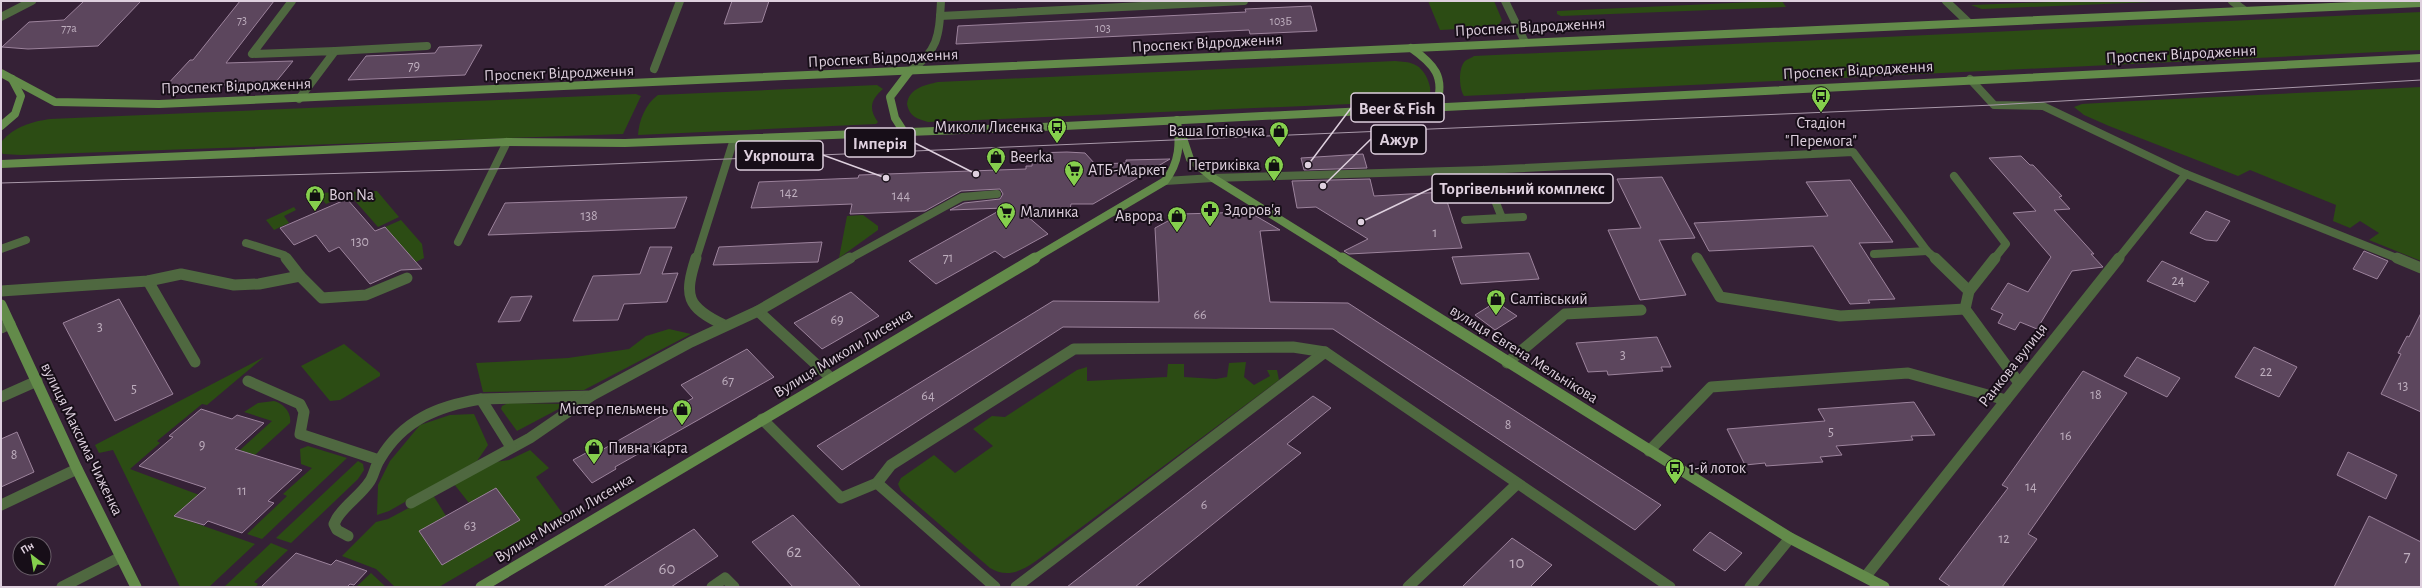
<svg xmlns="http://www.w3.org/2000/svg" width="2422" height="588" viewBox="0 0 2422 588" font-family="'Alegreya Sans',sans-serif">
	<rect width="100%" height="100%" fill="#352136"/>
	<g fill="#2c4c14">
		<path d="M1428,1h66l8,19 -5,7 -57,3z"/>
		<path d="M1776,1h6l4,6 -225,9 -4,-2v-3z"/>
		<path d="M2074,1h103l-195,8 -11,-4z"/>
		<path d="M2421,12v38l-957,46c-5,-7 -6,-28 1,-35 2,-2 7,-3 9,-5z"/>
		<path d="M1395,61c15,1 25,2 32,17 2,5 4,10 3,15l-10,8 -492,21c-11,-3 -19,-6 -21,-18 2,-16 18,-19 31,-22z"/>
		<path d="M877,85l6,4c-12,10 -15,20 -5,33l-2,2 -238,11c1,-14 7,-31 20,-40z"/>
		<path d="M2421,87v174l-52,-21 10,-7 -19,-12 -10,7 -17,-7 3,-16 -86,-35 -12,6 -129,-50 -25,-11 -10,-8 8,-3 51,-3z"/>
		<path d="M636,94l5,2 -18,38 -602,21 -18,-1 -2,-2v-10c14,-16 30,-20 49,-23z"/>
		<path d="M377,191l22,26 -21,10 -29,-33 -23,10 -9,-11z"/>
		<path d="M294,207l2,3 -12,6 5,7 -15,7 -8,-10z"/>
		<path d="M863,215l15,11v4l-39,28 8,-42z"/>
		<path d="M401,220l21,24 2,14 -8,4 -31,-35z"/>
		<path d="M669,329l22,5 -107,56 -101,2 -7,-29 92,-5 61,-9 17,-13z"/>
		<path d="M344,344l36,29v3l-40,24 -10,1 -29,-35z"/>
		<path d="M264,357l-57,48 -5,-1 -45,37 3,2 -30,26 72,27 -9,8 -4,-1 -14,13 80,28 -46,43h-29l-67,-137 -14,3 -4,-8z"/>
		<path d="M1246,362l-2,15 10,8 16,-9 -3,-6h10l2,10 -243,181c-16,11 -29,17 -46,7l-89,-77 -3,-7 3,-6 33,-23 21,18 38,-27 -20,-17 19,-13 13,1 72,-47 10,-3v14l80,-4 1,-13h16v13l32,2 11,-2 2,-14z"/>
		<path d="M274,401c9,2 18,12 16,22l-35,32 -15,-5 32,-29 -28,-9 14,-9z"/>
		<path d="M508,403l60,1 -51,27 -16,-22 1,-3z"/>
		<path d="M474,414l14,31 -11,16 -88,50 -12,4 1,-30 12,-24 30,-36 30,-10z"/>
		<path d="M308,446l39,12 -85,81 -15,-5 40,-38 -4,-2 29,-26 -11,-4 -1,-15z"/>
		<path d="M530,450l19,18 -13,9 27,37 -124,73h-44l-19,-18 -34,-13 34,-34 12,-3 45,-24 13,21 -4,49 77,-45 -23,-32 -27,15 -15,-19 41,-22 14,-2z"/>
		<path d="M358,461l5,3 1,6 -6,9 -67,64 -15,-5z"/>
		<path d="M271,543l17,7 -34,32 4,2 -3,3h-31z"/>
		<path d="M371,573l15,14h-30z"/>
	</g>
	<g fill="#5c465d" stroke="#9c839c">
		<path d="M84,1h57l-43,45 -70,3 -26,-2 27,-25 35,-2z"/>
		<path d="M240,1h34l-48,62 67,-2 -18,22 -110,4 25,-27h3z"/>
		<path d="M732,1h37l-7,21 -38,2z"/>
		<path d="M1311,6l6,25 -67,3 -1,-4 -293,14 2,-18 288,-14 -1,-3z"/>
		<path d="M482,45l-17,30 -117,5 18,-24 69,-3 4,-6z"/>
		<path d="M1067,152l18,1 10,11 31,-1v-3l44,-1 -77,45h-22l-2,10 -49,-4 28,24 -44,24 -9,-7 -59,33 -27,-23 95,-53 -54,2 14,-7 36,-4 3,-5 -3,-5 -39,2 -36,20 -75,3 2,-10 -101,4 8,-26 99,-4 1,-3 167,-6v-3h6l1,-13z"/>
		<path d="M1363,154l4,14 -63,2 -3,-12z"/>
		<path d="M2021,156l9,9h3l29,31 -3,1 11,12 -16,1 40,44h-3l12,13 -31,4 -35,58 -17,-7 -5,8 -17,-7 5,-9 -12,-5 17,-26 20,9 23,-35 -38,-44 23,-2 -47,-53z"/>
		<path d="M1662,177l33,61 -36,2 27,55 -46,5 -32,-70 33,-2 -24,-49z"/>
		<path d="M1370,179l4,17 70,-4 18,56 -113,6 -5,-3 24,-12 -52,-32 -19,1 -5,-27z"/>
		<path d="M1850,180l43,62 -34,1 36,56 -27,1 2,3 -20,1 -37,-58 -104,5 -15,-28 134,-7 -22,-34z"/>
		<path d="M687,197l-12,31 -187,7 17,-32z"/>
		<path d="M347,199l28,32 10,-4 37,42 -21,1 -31,14 -31,-37 -10,5 -13,-17 -22,10 -14,-17z"/>
		<path d="M2206,211l24,10 -13,20 -11,-1 -16,-7z"/>
		<path d="M1249,212l31,18 -20,1 10,71 78,1 313,202 -26,25 -302,-201 -270,-2 -221,143 -25,-24 236,-145 106,1 -4,-74 26,-14z"/>
		<path d="M822,242l-4,20 -105,3 6,-18z"/>
		<path d="M650,247h22l-10,27 16,-1 -11,29 -43,2 -6,16 -45,1 20,-45 47,-2z"/>
		<path d="M2364,251l24,10 -11,18 -24,-10z"/>
		<path d="M1529,253l10,26 -78,5 -9,-27z"/>
		<path d="M2162,261l47,21 -14,20 -48,-21z"/>
		<path d="M851,292l28,24 -57,33 -28,-26z"/>
		<path d="M532,296l-12,25 -22,1 13,-25z"/>
		<path d="M119,299l54,95 -58,27 -52,-98z"/>
		<path d="M1496,302l21,14 -22,14 -20,-15z"/>
		<path d="M2421,313v99l-40,-18 20,-40 -3,-1 9,-17 2,1z"/>
		<path d="M1657,337l14,30h-10l2,4 -55,4 -1,-4 -19,1 -12,-29z"/>
		<path d="M2254,347l43,20 -18,30 -44,-20z"/>
		<path d="M747,349l27,28 -159,90 1,2 -24,14 -19,-23 24,-13 3,4 93,-53 -12,-13z"/>
		<path d="M2137,357l43,21 -13,19 -43,-21z"/>
		<path d="M2083,371l44,22 -99,141 9,5 -35,48h-51l-12,-8 69,-91 -6,-3z"/>
		<path d="M1313,396l18,12 -44,36 14,9 -166,134h-68z"/>
		<path d="M1914,402l21,33 -24,1 2,4 -77,6 6,9 -22,2 3,5 -57,4 -1,-3 -20,2 -18,-36 98,-8 -7,-12z"/>
		<path d="M201,409l31,10 5,-4 27,8 -29,26 67,21 -34,31 6,2 -32,30 -34,-12 -4,4 -30,-9 32,-28 -67,-22 34,-29 -4,-1z"/>
		<path d="M17,432l17,40 -33,15v-48z"/>
		<path d="M2348,452l49,23 -11,24 -49,-24z"/>
		<path d="M496,488l24,32 -78,45 -23,-34z"/>
		<path d="M793,515l68,72h-68l-41,-45z"/>
		<path d="M2369,516l52,26v45h-87z"/>
		<path d="M694,529l24,27 -47,31h-68z"/>
		<path d="M1710,532l32,21 -17,18 -32,-21z"/>
		<path d="M1512,538l40,27 -22,22h-68z"/>
		<path d="M296,553l35,12 5,-5 31,11 -13,14 -4,-1 -3,3h-86z"/>
	</g>
	<g fill="none" stroke-linecap="round" stroke-linejoin="round">
		<g stroke="#4f6840" stroke-width="8">
			<path d="M292,1l-40,53 83,-3 -36,48"/>
			<path d="M1946,1l22,21"/>
			<path d="M2232,1l12,9"/>
			<path d="M940,16l304,-15"/>
			<path d="M335,51l92,-5"/>
			<path d="M654,69l26,-68"/>
			<path d="M909,72c30,-22 30,-36 32,-71"/>
			<path d="M1970,79l24,26 49,1 143,68 213,85"/>
			<path d="M1483,170l19,48 21,-1"/>
			<path d="M1954,176l52,68 -12,15"/>
			<path d="M1213,178l270,-8 370,-18 74,99 9,8"/>
			<path d="M1465,220l37,-2"/>
			<path d="M458,242l49,-100"/>
			<path d="M246,243l38,12 3,4"/>
			<path d="M1,249l25,-9"/>
			<path d="M1874,254l53,-3"/>
			<path d="M1696,257l1,2"/>
			<path d="M696,259l38,-120"/>
			<path d="M849,259l113,-62 35,-3"/>
		</g>
		<g stroke="#4f6840" stroke-width="11">
			<path d="M696,258c-12,38 -10,49 28,67"/>
			<path d="M1697,258l23,39 120,19 125,-7"/>
			<path d="M1935,258l34,33 -4,18 54,74"/>
			<path d="M2397,258l24,10"/>
			<path d="M300,276l22,22 44,-3 41,-17"/>
			<path d="M148,281l47,81"/>
			<path d="M1,291l147,-10 33,-7 53,11 25,-1 41,-8 -14,-18"/>
			<path d="M1969,291l26,-33"/>
			<path d="M758,311l73,67"/>
			<path d="M1507,363l58,-49 76,-4"/>
			<path d="M248,381l52,23 4,8 -4,22 79,26"/>
			<path d="M1,397l36,-16"/>
			<path d="M481,399l110,-3"/>
			<path d="M762,419l79,79 36,-15 14,-18 183,-116 219,-2 32,5 345,235"/>
			<path d="M1649,451l62,-64 197,-14 98,27"/>
			<path d="M877,483l118,104"/>
			<path d="M411,503l119,-65 61,-42 100,-54 67,-31 92,-53"/>
			<path d="M1,505l76,-36"/>
			<path d="M348,536l-11,-6 -3,-6 3,-6c9,-14 24,-23 33,-37 4,-6 5,-15 10,-22 23,-39 58,-53 101,-60l30,48"/>
			<path d="M62,587l59,-30"/>
			<path d="M712,587l13,-9 9,9"/>
			<path d="M1016,587l309,-235"/>
			<path d="M1408,587l109,-103"/>
		</g>
		<g stroke="#4f6840" stroke-width="8">
			<path d="M1505,1l20,41"/>
			<path d="M1,17l31,-16"/>
			<path d="M1165,181l48,-3"/>
			<path d="M2118,259l68,-85"/>
		</g>
		<g stroke="#4f6840" stroke-width="11">
			<path d="M1,328l9,-4"/>
			<path d="M1866,576l253,-318"/>
			<path d="M1750,587l40,-49"/>
		</g>
		<g stroke="#638b4a" stroke-width="8">
			<path d="M1411,48c23,16 35,29 25,58"/>
			<path d="M1,73l54,29 104,2 2262,-101"/>
			<path d="M1,126l14,-12 6,-18 -9,-17"/>
			<path d="M904,132l-9,-14 -5,-21 19,-25"/>
			<path d="M1182,135l8,24 23,19 130,81"/>
			<path d="M1,164l506,-22 118,1 440,-17 1356,-68"/>
			<path d="M1033,259l132,-78c15,-19 15,-38 12,-61"/>
		</g>
		<g stroke="#638b4a" stroke-width="11">
			<path d="M1342,258l448,280 94,49"/>
			<path d="M1,305l76,164 59,118"/>
			<path d="M481,587l554,-329"/>
		</g>
		<path stroke="#a999aa" stroke-width="1" d="M1,183l491,-14 1502,-64 427,-25"/>
	</g>
	<defs>
		<g id="bus-pin" transform="scale(1)"><path d="M0 17L-7.5 6A9.5 9.5 0 1 1 7.5 6Z" fill="#85cf4d" stroke="#170e18"/><path d="M-5-6H5V4H4V6H2V4H-2V6H-4V4H-5ZM-3.5-4V0h7V-4ZM-3.5 1.2v1.5H-2V1.2ZM2 1.2v1.5H3.5V1.2Z" fill="#111"/></g>
		<g id="shop-pin" transform="scale(1)"><path d="M0 17L-7.5 6A9.5 9.5 0 1 1 7.5 6Z" fill="#85cf4d" stroke="#170e18"/><path d="M-5-2.5h2.3a2.7 3.5 0 0 1 5.4 0H5L5.5 6h-11ZM-1.5-2.5h3a1.5 2.3 0 0 0-3 0Z" fill="#111"/></g>
		<g id="supermarket-pin" transform="scale(1)"><path d="M0 17L-7.5 6A9.5 9.5 0 1 1 7.5 6Z" fill="#85cf4d" stroke="#170e18"/><path d="M-6-5.5h2.5l.6 2H6L4.5 2H-2.5L-4.4-4H-6ZM-1.5 3.2a1.3 1.3 0 1 0 .1 0ZM3 3.2a1.3 1.3 0 1 0 .1 0Z" fill="#111"/></g>
		<g id="pharmacy-pin" transform="scale(1)"><path d="M0 17L-7.5 6A9.5 9.5 0 1 1 7.5 6Z" fill="#85cf4d" stroke="#170e18"/><path d="M-2-6h4v4h4v4h-4v4h-4v-4h-4v-4h4Z" fill="#111"/></g>
	</defs>
	<g fill-rule="evenodd">
		<use href="#bus-pin" x="1821" y="96"/>
		<use href="#bus-pin" x="1057" y="127"/>
		<use href="#shop-pin" x="1279" y="131"/>
		<use href="#shop-pin" x="996" y="157"/>
		<use href="#shop-pin" x="1274" y="165"/>
		<use href="#supermarket-pin" x="1074" y="170"/>
		<use href="#shop-pin" x="315" y="195"/>
		<use href="#pharmacy-pin" x="1210" y="210"/>
		<use href="#supermarket-pin" x="1006" y="212"/>
		<use href="#shop-pin" x="1177" y="216"/>
		<use href="#shop-pin" x="1496" y="299"/>
		<use href="#shop-pin" x="682" y="409"/>
		<use href="#shop-pin" x="594" y="448"/>
		<use href="#bus-pin" x="1675" y="468"/>
	</g>
	<g text-anchor="middle" dominant-baseline="central" stroke-width="4" stroke-linejoin="round" paint-order="stroke">
		<g font-size="12" fill="#beaebe">
			<text x="242" y="20">73</text>
			<text x="1281" y="21">103Б</text>
			<text x="69" y="28">77а</text>
			<text x="1103" y="28">103</text>
		</g>
		<g font-size="14" fill="#beaebe">
			<text x="414" y="66">79</text>
			<text x="789" y="193">142</text>
			<text x="901" y="196">144</text>
			<text x="589" y="216">138</text>
			<text x="1435" y="233">1</text>
			<text x="360" y="242">130</text>
			<text x="948" y="258">71</text>
			<text x="2178" y="281">24</text>
			<text x="1200" y="315">66</text>
			<text x="837" y="320">69</text>
			<text x="100" y="327">3</text>
			<text x="1623" y="355">3</text>
			<text x="2266" y="372">22</text>
			<text x="728" y="381">67</text>
			<text x="2403" y="386">13</text>
			<text x="134" y="389">5</text>
			<text x="2096" y="395">18</text>
			<text x="928" y="396">64</text>
			<text x="1508" y="425">8</text>
			<text x="1831" y="432">5</text>
			<text x="2066" y="436">16</text>
			<text x="202" y="445">9</text>
			<text x="14" y="455">8</text>
			<text x="2031" y="487">14</text>
			<text x="242" y="491">11</text>
			<text x="1204" y="505">6</text>
			<text x="470" y="526">63</text>
			<text x="2004" y="539">12</text>
		</g>
		<g font-size="16" fill="#ded0de" stroke="#170e18">
			<text transform="translate(1530 27) rotate(-3)">Проспект Відродження</text>
			<text transform="translate(1207 43) rotate(-3)">Проспект Відродження</text>
			<text transform="translate(2181 54) rotate(-3)">Проспект Відродження</text>
			<text transform="translate(883 58) rotate(-3)">Проспект Відродження</text>
			<text transform="translate(1858 70) rotate(-3)">Проспект Відродження</text>
			<text transform="translate(559 73) rotate(-2)">Проспект Відродження</text>
			<text transform="translate(236 86) rotate(-2)">Проспект Відродження</text>
			<text transform="translate(843 353) rotate(-31)">Вулиця Миколи Лисенка</text>
			<text transform="translate(1524 354) rotate(32)">вулиця Євгена Мельнікова</text>
			<text transform="translate(2013 365) rotate(-52)">Ранкова вулиця</text>
			<text transform="translate(82 439) rotate(64)">вулиця Максима Чиженка</text>
			<text transform="translate(564 518) rotate(-31)">Вулиця Миколи Лисенка</text>
		</g>
		<g font-size="16" fill="#ded0de" stroke="#170e18" text-anchor="start">
			<text x="1821" y="123" text-anchor="middle">Стадіон<tspan x="1821" dy="18">"Перемога"</tspan></text>
			<text x="1043" y="127" text-anchor="end">Миколи Лисенка</text>
			<text x="1265" y="131" text-anchor="end">Ваша Готівочка</text>
			<text x="1010" y="157">Beerka</text>
			<text x="1260" y="165" text-anchor="end">Петриківка</text>
			<text x="1088" y="170">АТБ-Маркет</text>
			<text x="329" y="195">Bon Na</text>
			<text x="1224" y="210">Здоров'я</text>
			<text x="1020" y="212">Малинка</text>
			<text x="1163" y="216" text-anchor="end">Аврора</text>
			<text x="1510" y="299">Салтівський</text>
			<text x="668" y="409" text-anchor="end">Містер пельмень</text>
			<text x="608" y="448">Пивна карта</text>
			<text x="1689" y="468">1-й лоток</text>
		</g>
		<g font-size="17" fill="#beaebe">
			<text x="794" y="551">62</text>
			<text x="2407" y="556">7</text>
			<text x="1517" y="562">10</text>
			<text x="667" y="568">60</text>
		</g>
	</g>
	<path fill="none" stroke="#ded0de" stroke-width="1.5" d="M1308 165L1351 108M1323 186L1371 139M976 174L915 143M886 178L823 155M1361 222L1432 188"/>
	<g fill="#ded0de" stroke="#170e18" stroke-width="1.5">
		<circle cx="1308" cy="165" r="4"/>
		<circle cx="1323" cy="186" r="4"/>
		<circle cx="976" cy="174" r="4"/>
		<circle cx="886" cy="178" r="4"/>
		<circle cx="1361" cy="222" r="4"/>
	</g>
	<g fill="#170e18" stroke="#ded0de" stroke-width="1.5">
		<rect x="1351" y="93" width="93" height="29" rx="4"/>
		<rect x="1371" y="125" width="55" height="29" rx="4"/>
		<rect x="845" y="128" width="70" height="29" rx="4"/>
		<rect x="736" y="141" width="87" height="29" rx="4"/>
		<rect x="1432" y="174" width="181" height="29" rx="4"/>
	</g>
	<g font-size="17" text-anchor="middle" font-weight="bold" fill="#ded0de">
		<text x="1397" y="114">Beer &amp; Fish</text>
		<text x="1399" y="145">Ажур</text>
		<text x="880" y="149">Імперія</text>
		<text x="779" y="161">Укрпошта</text>
		<text x="1522" y="194">Торгівельний комплекс</text>
	</g>
	<rect width="2422" height="588" fill="none" stroke="#ded0de" stroke-width="4"/>
	<g transform="translate(32 556) rotate(329)"><circle r="19" fill="#170e18" stroke="#675c67"/>
	<path d="M0-3L7 15L0 10L-7 15Z" fill="#85cf4d"/>
	<text y="-6" font-size="11" font-weight="bold" text-anchor="middle" fill="#ded0de">Пн</text>
	</g>
</svg>
